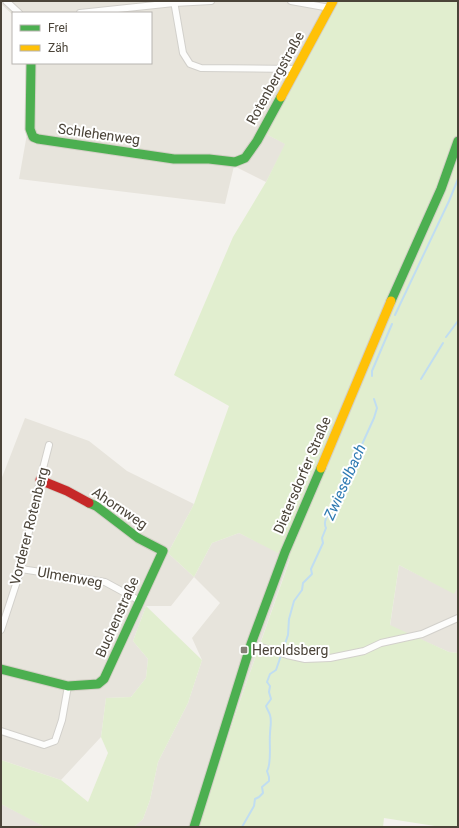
<svg xmlns="http://www.w3.org/2000/svg" width="459" height="828" viewBox="0 0 459 828" font-family="Roboto,sans-serif">
	<rect width="100%" height="100%" fill="#f4f2ee"/>
	<g fill="#e7e4dc">
		<path d="M1,1h329l-64,133 20,10 -20,38 -32,-16 -9,38 -206,-25 8,-45 -1,-71h125v-50h-138v2l-12,-11z"/>
		<path d="M25,418l64,23 38,30 67,33 -26,49 26,24 18,-34 27,-10 51,25 -56,160 -35,109h-65l9,-8 7,-19 8,-38 30,-59 14,-43 -10,-22 28,-35 -26,-26 -23,29h-25l-13,35 15,18 -2,19 -15,19 -25,1 -5,39 -40,43 -60,-20v-280z"/>
		<path d="M399,565l55,28 4,-6v66l-9,-1 -59,-26z"/>
		<path d="M1,804l24,12 20,11h-44z"/>
	</g>
	<g fill="#e1eecf">
		<path d="M330,1h128v586l-4,7 -55,-29 -9,60 59,27 9,1v174h-17l-57,-9 -1,9h-184l35,-109 56,-159 -51,-26 -27,10 -18,34 -26,-24 26,-49 35,-98 -55,-31 59,-138 33,-55 19,-38 -19,-10z"/>
		<path d="M146,606l56,54 -14,43 -30,59 -8,38 -7,19 -9,8h-89l-44,-23v-44l60,20 27,22 20,-49 -7,-16 5,-39 25,-1 15,-19 2,-19 -15,-18z"/>
	</g>
	<g fill="none" stroke-linecap="round" stroke-linejoin="round">
		<g stroke="#c0ddf1" stroke-width="2">
			<path d="M395,315l54,-114 9,-22"/>
			<path d="M446,337l12,-16"/>
			<path d="M372,376v-5l20,-47"/>
			<path d="M421,379l22,-36"/>
			<path d="M242,827l12,-21 1,-7 4,-2 4,-4 -1,-6 7,-6v-4l-2,-6c5,-8 2,-27 3,-37 0,-6 2,-13 0,-19 -1,-3 -3,-6 -4,-9l5,-7 -2,-7 1,-6 -3,-4 3,-8 6,-4 12,-35 1,-16 5,-18 8,-11 1,-7 9,-9 -1,-5 12,-26 -1,-5 4,-10c-4,-8 4,-15 8,-22l40,-88 3,-10 -3,-9"/>
		</g>
		<g stroke="#d2d0cb" stroke-width="8">
			<g id="street">
				<path d="M6,1l13,12"/>
				<path d="M174,1l9,52 7,11 11,4 95,1"/>
				<path d="M291,1l39,7"/>
				<path d="M80,13l94,-10 37,-2"/>
				<path d="M21,569l84,13 35,19"/>
				<path d="M1,630l20,-61 19,-89 9,-35"/>
				<path d="M251,644l36,11 18,4 25,-1 34,-7 17,-8 41,-9 36,-16"/>
				<path d="M1,731l43,14 11,-4 7,-21 6,-34"/>
			</g>
		</g>
		<g stroke="#d3cfc5" stroke-width="11">
			<g id="fast">
				<path d="M31,63l-1,66 3,8 5,2 136,20h35l26,3 10,-4 12,-17 24,-44"/>
				<path d="M391,301l50,-112 17,-48"/>
				<path d="M1,669l67,17 30,-2 6,-5 59,-128 -25,-13 -42,-32 -7,-3"/>
				<path d="M194,827l57,-183 34,-92 36,-84"/>
			</g>
		</g>
		<g stroke="#d3cfc5" stroke-width="11">
			<g id="slow">
				<path d="M281,97l52,-96"/>
				<path d="M321,468l70,-167"/>
			</g>
		</g>
		<g stroke="#d3cfc5" stroke-width="11">
			<path id="jam" d="M40,480l27,11 22,12"/>
		</g>
		<use href="#street" stroke="#fdfdfc" stroke-width="6"/>
		<use href="#fast" stroke="#4caf50" stroke-width="9"/>
		<use href="#slow" stroke="#ffc107" stroke-width="9"/>
		<use href="#jam" stroke="#c62828" stroke-width="9"/>
	</g>
	<rect fill="#868178" stroke="#fff" stroke-width="1.5" x="240" y="646" width="8" height="8" rx="2"/>
	<g text-anchor="middle" dominant-baseline="central" stroke-width="4" stroke-linejoin="round" paint-order="stroke">
		<g font-size="14" fill="#4b4439" stroke="#fff">
			<text transform="translate(275 78) rotate(-61)">Rotenbergstraße</text>
			<text transform="translate(99 134) rotate(8)">Schlehenweg</text>
			<text transform="translate(302 475) rotate(-67)">Dietersdorfer Straße</text>
			<text transform="translate(120 508) rotate(34)">Ahornweg</text>
			<text transform="translate(29 526) rotate(-76)">Vorderer Rotenberg</text>
			<text transform="translate(70 577) rotate(10)">Ulmenweg</text>
			<text transform="translate(117 617) rotate(-66)">Buchenstraße</text>
		</g>
		<g font-size="14" fill="#4b4439" stroke="#fff" text-anchor="start">
			<text x="252" y="650">Heroldsberg</text>
		</g>
		<g font-size="15" font-style="italic" fill="#2e7ab2" stroke="#fff">
			<text transform="translate(345 482) rotate(-66)">Zwieselbach</text>
		</g>
	</g>
	<rect width="459" height="828" fill="none" stroke="#4b4439" stroke-width="4"/>
	<rect x="12" y="12" width="140" height="52" fill="#ffffff" stroke="#b7b4b0"/>
	<rect x="20" y="25" width="20" height="6" fill="#4caf50" stroke="#b7b4b0"/>
	<text x="48" y="32" font-size="12" fill="#4b4439">Frei</text>
	<rect x="20" y="45" width="20" height="6" fill="#ffc107" stroke="#b7b4b0"/>
	<text x="48" y="52" font-size="12" fill="#4b4439">Zäh</text>
</svg>
